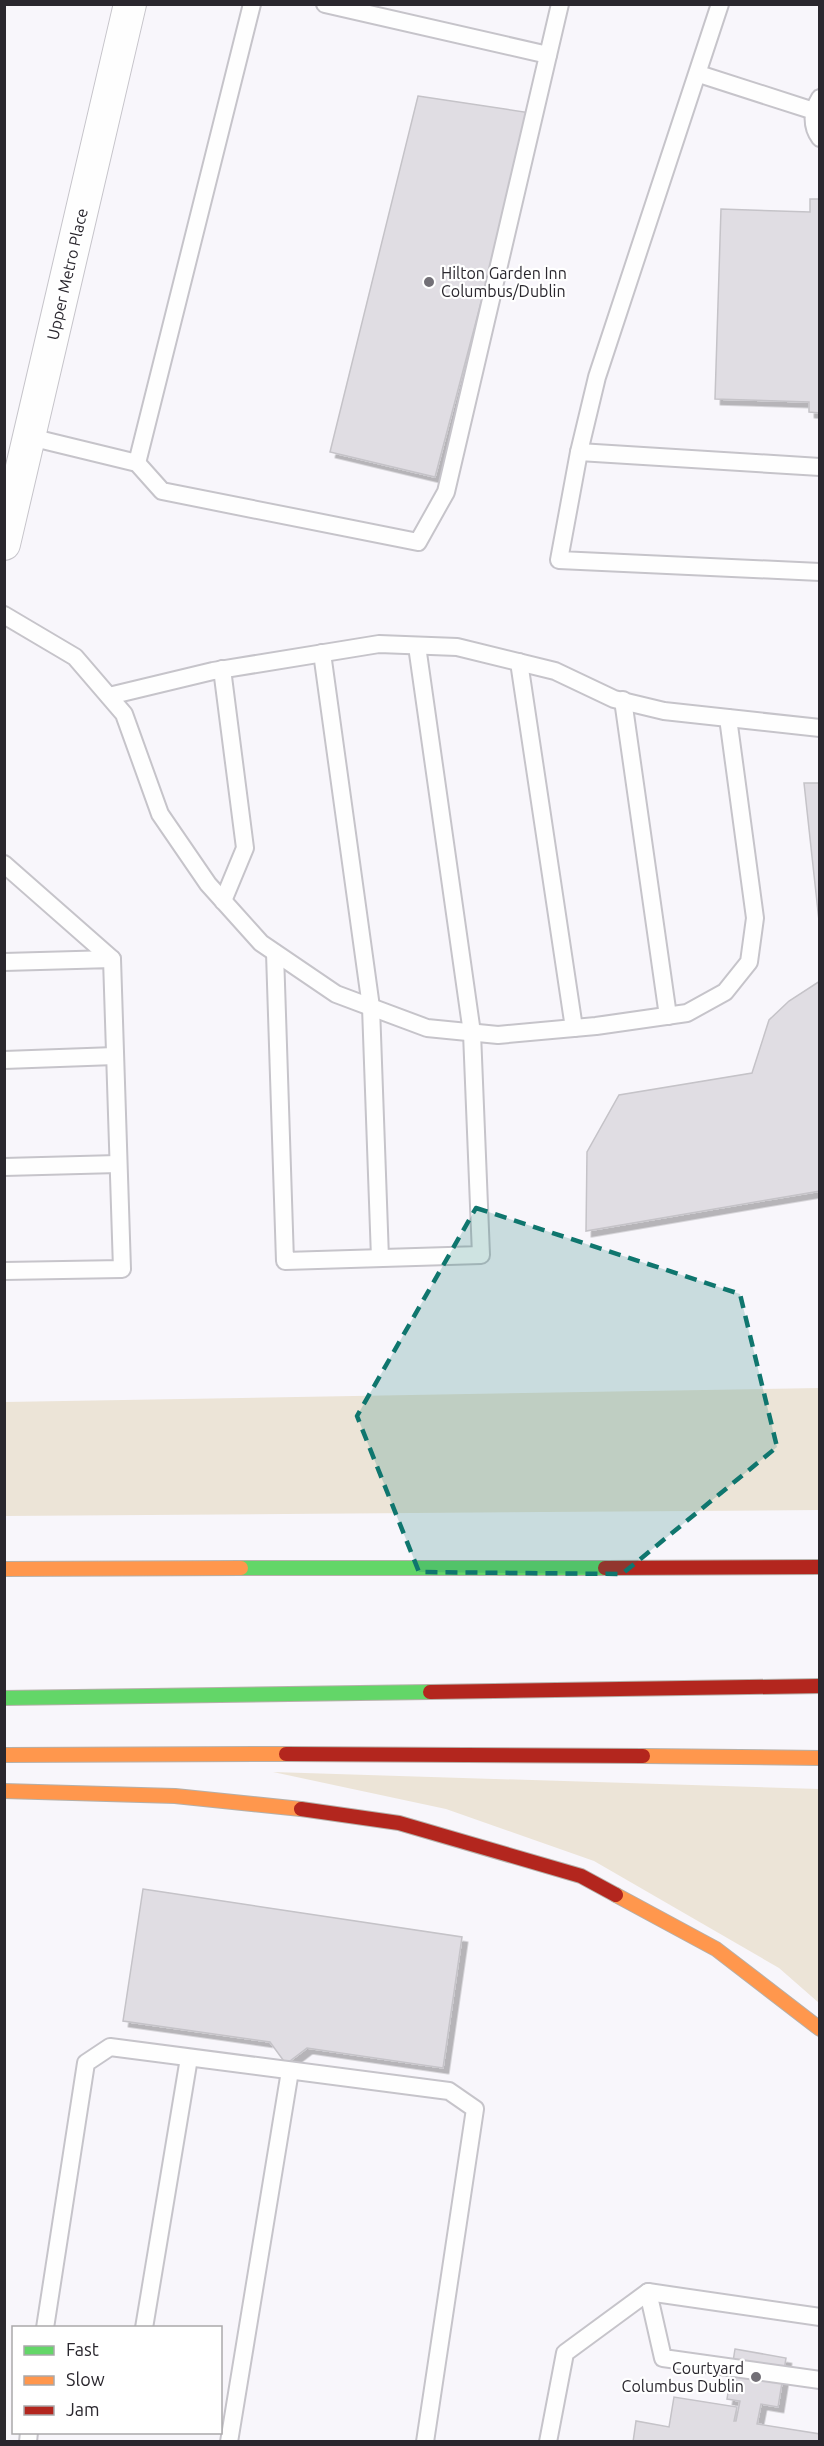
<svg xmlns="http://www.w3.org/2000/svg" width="824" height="2446" viewBox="0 0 824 2446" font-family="Ubuntu,sans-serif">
	<defs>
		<filter id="shadow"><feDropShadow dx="5.5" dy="5.5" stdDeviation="0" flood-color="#0004"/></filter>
	</defs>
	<rect width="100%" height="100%" fill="#f8f6fb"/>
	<g fill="#ece4d7">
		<path d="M819,1388v122l-814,6v-114z"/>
		<path d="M273,1772l546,17v214l-40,-35 -185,-107 -148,-52z"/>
	</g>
	<g fill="#e0dde3" stroke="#c5c3c8" stroke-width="1.5" filter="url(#shadow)">
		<path d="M418,96l113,17 -96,364 -105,-25z"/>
		<path d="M810,199h10v214l-11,-1v-10l-94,-3 6,-190 89,3z"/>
		<path d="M804,783h16v147z"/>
		<path d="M820,981v210l-234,40 1,-79 32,-57 133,-22 17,-53 20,-19z"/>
		<path d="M143,1889l319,48 -19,131 -136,-20 -21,16 -16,-22 -147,-21z"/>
		<path d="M735,2349l51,9 -8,49 -17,-3 -4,20 63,10v8h-187l3,-21 33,6 5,-30 63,10 -3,14h2l4,-20 -13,-2z"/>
	</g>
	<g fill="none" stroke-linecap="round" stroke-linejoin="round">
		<g stroke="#c6c4ca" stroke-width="20">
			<g id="lane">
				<path d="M325,4l223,51"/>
				<path d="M720,4l-123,373 -18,75 -20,108 261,12"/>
				<path d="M699,74l115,37"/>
				<path d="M820,98c-8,13 -9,28 0,40"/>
				<path d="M30,437l107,26 25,28 256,51 28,-50 114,-488"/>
				<path d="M579,452l241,15"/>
				<path d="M137,463l115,-459"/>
				<path d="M4,615l71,42 49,57 36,100 48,70 53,59 75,51 91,34 71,7 98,-9 91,-13 38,-21 24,-30 6,-44 -27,-200"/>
				<path d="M322,653l49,354 9,251"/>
				<path d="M519,662l55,366"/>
				<path d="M222,669l23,179 -22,53"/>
				<path d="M109,696l104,-25 166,-27 78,3 98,24 59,28 50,12 156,17"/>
				<path d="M623,700l45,316"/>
				<path d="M4,864l108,95"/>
				<path d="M275,953l10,308 196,-6 -9,-222 -55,-387"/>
				<path d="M4,962l108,-3 10,310 -118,2"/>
				<path d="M4,1060l111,-4"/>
				<path d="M4,1167l114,-3"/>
				<path d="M648,2292l15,66 157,22"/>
				<path d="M45,2328l41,-265 24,-16 339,44 26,18 -50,333"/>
				<path d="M144,2328l45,-270"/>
				<path d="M28,2442l1,-10"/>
				<path d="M229,2442l61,-371"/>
				<path d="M548,2442l17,-89 83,-61 172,25"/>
			</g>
		</g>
		<g stroke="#c6c4ca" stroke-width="34">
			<path id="street" d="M4,544l126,-540"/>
		</g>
		<g stroke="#b5b0a9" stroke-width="16">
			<g id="fast">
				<path d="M241,1568h364"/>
				<path d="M4,1698l426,-6"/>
			</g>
		</g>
		<g stroke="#b5b0a9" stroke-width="16">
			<g id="slow">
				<path d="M4,1569l237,-1"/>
				<path d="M4,1755l282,-1"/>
				<path d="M643,1756l177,2"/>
				<path d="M4,1791l171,5 126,13"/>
				<path d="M616,1895l100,54 104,80"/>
			</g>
		</g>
		<g stroke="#b5b0a9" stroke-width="16">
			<g id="jam">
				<path d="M605,1568l215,-1"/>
				<path d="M430,1692l390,-6"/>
				<path d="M286,1754l357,2"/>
				<path d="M301,1809l98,14 182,53 35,19"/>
			</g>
		</g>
		<use href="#lane" stroke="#fefefe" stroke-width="16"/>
		<use href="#street" stroke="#fefefe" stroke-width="32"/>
		<use href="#fast" stroke="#63d668" stroke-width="14"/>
		<use href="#slow" stroke="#ff974d" stroke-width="14"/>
		<use href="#jam" stroke="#b3261e" stroke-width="14"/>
	</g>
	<path fill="#0f766e" fill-opacity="0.2" stroke="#0f766e" stroke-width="4.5" stroke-dasharray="12 8" stroke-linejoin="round" d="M476,1208l264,86 37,153 -155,127 -203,-2 -62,-156z"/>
	<g fill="#726f76" stroke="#fff" stroke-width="2">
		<circle cx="429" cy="282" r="6"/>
		<circle cx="756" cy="2377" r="6"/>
	</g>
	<g text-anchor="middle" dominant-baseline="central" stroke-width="4.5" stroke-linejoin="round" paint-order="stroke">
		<g font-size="16" fill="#2a272e" stroke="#fff" text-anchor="start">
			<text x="441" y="273">Hilton Garden Inn<tspan x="441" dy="18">Columbus/Dublin</tspan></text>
			<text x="744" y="2368" text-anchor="end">Courtyard<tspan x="744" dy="18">Columbus Dublin</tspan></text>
		</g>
		<g font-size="16" fill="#2a272e" stroke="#fff">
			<text transform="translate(67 274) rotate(-77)">Upper Metro Place</text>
		</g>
	</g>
	<rect width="824" height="2446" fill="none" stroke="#2a272e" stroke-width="12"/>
	<rect x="12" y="2326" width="210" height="108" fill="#ffffff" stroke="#aaa9ab" stroke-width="1.5"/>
	<rect x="24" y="2346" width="30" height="9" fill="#63d668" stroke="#aaa9ab" stroke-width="1.5"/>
	<text x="66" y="2356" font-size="18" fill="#2a272e">Fast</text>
	<rect x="24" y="2376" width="30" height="9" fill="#ff974d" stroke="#aaa9ab" stroke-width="1.5"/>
	<text x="66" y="2386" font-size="18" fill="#2a272e">Slow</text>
	<rect x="24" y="2406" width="30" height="9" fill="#b3261e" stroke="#aaa9ab" stroke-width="1.5"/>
	<text x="66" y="2416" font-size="18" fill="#2a272e">Jam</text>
</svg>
